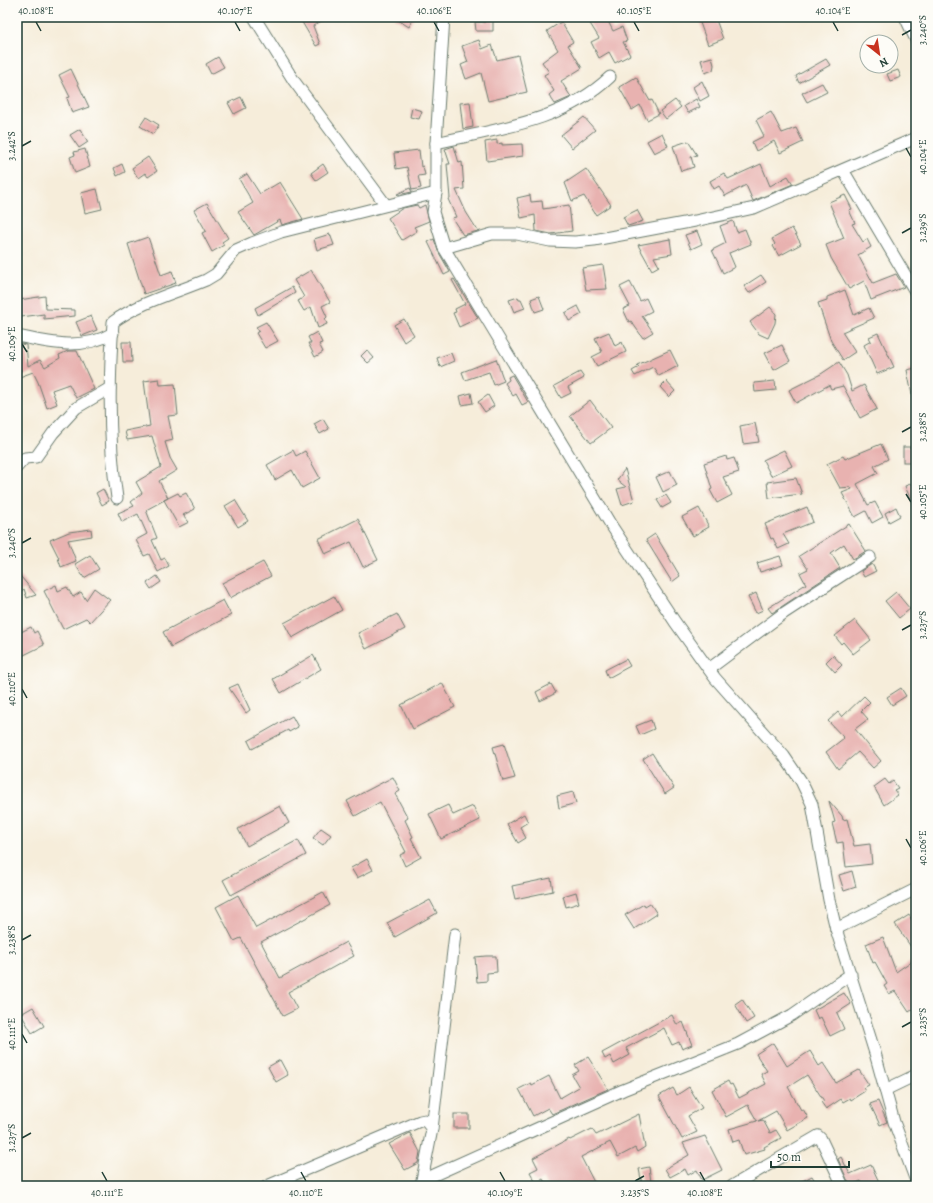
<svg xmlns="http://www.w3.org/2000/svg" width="933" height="1203" viewBox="0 0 933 1203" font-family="Alegreya,serif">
	<rect width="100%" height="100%" fill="#fdfcf7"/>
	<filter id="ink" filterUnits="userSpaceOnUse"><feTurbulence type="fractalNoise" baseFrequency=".025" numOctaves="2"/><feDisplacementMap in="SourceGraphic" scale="8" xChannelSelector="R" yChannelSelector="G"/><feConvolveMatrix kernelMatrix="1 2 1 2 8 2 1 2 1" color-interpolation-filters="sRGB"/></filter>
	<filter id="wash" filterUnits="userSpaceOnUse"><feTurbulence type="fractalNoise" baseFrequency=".012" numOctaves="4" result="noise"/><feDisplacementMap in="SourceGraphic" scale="16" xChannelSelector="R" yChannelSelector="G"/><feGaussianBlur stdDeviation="0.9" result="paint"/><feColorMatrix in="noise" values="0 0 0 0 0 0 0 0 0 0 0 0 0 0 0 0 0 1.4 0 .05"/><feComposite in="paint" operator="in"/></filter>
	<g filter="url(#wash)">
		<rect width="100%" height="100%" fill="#f6edda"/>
		<g id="blocks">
			<g fill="#e8b2b0">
				<path d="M299,17h29l-15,9 7,18 -4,2z"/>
				<path d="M393,17h21l-5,10z"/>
				<path d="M485,17h8v14h-17l-1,-9h10z"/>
				<path d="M586,17h20l7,14 9,-4 5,14 -4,1 7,13 -15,8 -6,-11 -10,6 -8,-16 8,-4z"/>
				<path d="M708,17h7l8,22 -15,6 -9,-25z"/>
				<path d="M561,22l12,20 -5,3 14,23 -21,13 10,16 -16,7 -6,-9 5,-4 -10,-16 5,-3 -7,-10 16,-12 -11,-19z"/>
				<path d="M479,40l3,9 10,-4 5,15 21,-5 9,37 -39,9 -7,-28 -15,6 -5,-14 7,-3 -6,-16z"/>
				<path d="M218,57l6,10 -13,7 -5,-10z"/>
				<path d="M712,57l2,8 -1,5 -8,3 -4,-13z"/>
				<path d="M826,59l4,6 -31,18 -3,-7z"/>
				<path d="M71,69l18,38 -17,6 -5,-15 3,-1 -11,-22z"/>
				<path d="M898,70l3,7 -11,4 -3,-7z"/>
				<path d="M636,77l14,24 2,-1 7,14 -12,6 -7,-15 -8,5 -13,-23z"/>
				<path d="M702,81l7,15 -9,5 -7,-14z"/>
				<path d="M822,83l5,9 -20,10 -5,-9z"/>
				<path d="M241,97l5,11 -12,6 -6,-11z"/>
				<path d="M696,99l4,8 -12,6 -4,-7z"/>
				<path d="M675,100l6,7 -15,12 -6,-8z"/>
				<path d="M470,102l3,25 -10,2 -3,-26z"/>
				<path d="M412,108l10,3 -3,8 -9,-2z"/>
				<path d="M771,112l11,21 14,-5 7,14 -23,11 -6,-12 -18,10 -4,-9 12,-6 -8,-16z"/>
				<path d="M146,117l13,8 -6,9 -13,-8z"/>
				<path d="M584,117l11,13 -23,18 -11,-13z"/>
				<path d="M80,129l8,13 -9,6 -9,-13z"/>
				<path d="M662,133l6,13 -14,7 -7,-12z"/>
				<path d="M497,140v4l5,-1v2l20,-1 1,12 -36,5 -2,-19z"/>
				<path d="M688,141l9,14 -6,2 3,10 -13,4 -8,-25z"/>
				<path d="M454,146l5,17 3,-1 2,27 -8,1 10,22 12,19 -15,4 -11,-17 4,-1 -8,-18 2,-1 -3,-34h3l-5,-15z"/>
				<path d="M85,149l5,18 -15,6 -5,-16 5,-2 -1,-3z"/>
				<path d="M419,150l2,17 2,-1 2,9 -7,1 3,12 -9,2 -5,-23 -11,2 -2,-16z"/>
				<path d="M148,157l9,14 -9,6 -3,-4 -7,5 -6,-10z"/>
				<path d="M122,164l3,8 -8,4 -3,-8z"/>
				<path d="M323,164l5,8 -12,8 -5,-7z"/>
				<path d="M761,164l9,22 18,-10 5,8 -40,17 -7,-16 -21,11 -6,-10 -5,3 -4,-8 14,-8 4,6z"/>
				<path d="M586,169l25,36 -15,10 -12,-19 -12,5 -7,-18z"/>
				<path d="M247,174l13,20 20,-12 23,37 -21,6 -2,-5 -26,15 -16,-23 15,-9 -14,-24z"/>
				<path d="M410,188l2,4 -14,3 -1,-1z"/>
				<path d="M97,189l5,20 -17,4 -4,-20z"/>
				<path d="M530,195l1,7 11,-1 1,8 26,-4 3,26 -21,3 -15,-3 -1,-16 -14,3 -4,-20z"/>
				<path d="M845,195l7,14 -3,1 6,13 -3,1 11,18 4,-3 4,8 -13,8 15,28 23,-9 8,13 -33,13 -7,-19 -15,8 -18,-31 -5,-13 18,-7 -15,-36z"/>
				<path d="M207,203l21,35 -6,4 2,3 -12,7 -10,-19 4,-2 -12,-21z"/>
				<path d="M417,205l2,3 6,-3 4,16 -15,6 3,4 -15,9 -14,-22 15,-10z"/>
				<path d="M637,210l6,11 -15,5 -5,-9z"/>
				<path d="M733,221l4,11 8,-3 6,15 -22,9 6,14 -12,6 -11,-23 14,-7 -6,-17z"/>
				<path d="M792,228l9,16 -22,12 -6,-10 2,-2 -3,-5z"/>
				<path d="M697,231l5,13 -11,5 -6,-14z"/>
				<path d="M330,234l4,11 -17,5 -3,-11z"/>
				<path d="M148,237l13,38 11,-4 4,12 -32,11 -16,-50z"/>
				<path d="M434,239l4,12 12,21 -6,3 -16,-33z"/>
				<path d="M670,239l2,15 -18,3 5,9 -7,4 -14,-25z"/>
				<path d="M603,265l4,24 -21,1 -4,-22z"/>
				<path d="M311,270l19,32 -8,4 5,11 -2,2 2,5 -9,4 -7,-21 -7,4 -6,-10 6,-4 -10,-17z"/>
				<path d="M761,275l5,7 -17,11 -5,-7z"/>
				<path d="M454,279l24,39 -19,9 -6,-14 3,-1 -1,-3 10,-5 -13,-24z"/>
				<path d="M630,282l10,19 6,-3 6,13 -10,5 11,16 -10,6 -12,-17 -2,1 -6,-13 7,-3 -10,-19z"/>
				<path d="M292,287l3,6 -37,22 -3,-7z"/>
				<path d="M845,290l9,25 15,-7 5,10 -32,14 13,20 -12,8 -12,-19 -13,-38 9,-3v-3z"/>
				<path d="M45,296l1,13 29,1v6l-31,3v-5l-23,3 -2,-17z"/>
				<path d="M539,296l5,13 -9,3 -4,-13z"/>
				<path d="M518,297l1,2h2l4,9 -11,4 -5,-12z"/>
				<path d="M578,306l4,8 -13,7 -4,-8z"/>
				<path d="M770,307l6,7 -1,9 -7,15 -9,-4 -9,-12z"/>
				<path d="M91,316l6,14 -15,6 -6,-14z"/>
				<path d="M404,319l10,16 -10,7 -10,-17z"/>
				<path d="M266,322l12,19 -13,7 -9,-15 3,-2 -3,-4z"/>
				<path d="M317,332l5,11 -3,1 4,8 -8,5 -7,-14h3l-3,-6z"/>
				<path d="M609,332l6,14 7,-4 4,10 -29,14 -5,-9 10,-5 -7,-14z"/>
				<path d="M878,333l16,34 -17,7 -13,-29 7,-4 -2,-4z"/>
				<path d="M122,342h9l1,20h-9z"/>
				<path d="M17,343l9,2 2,21 12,-6 5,7 15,-9 -1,-3 9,-4h9l17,38 -18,9 -7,-14 -17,6 5,14 -10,4 -9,-26 -5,-10 -16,6v-5l4,-2 -4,-11z"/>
				<path d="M782,345l8,16 -16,9 -9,-17z"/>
				<path d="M367,350l7,8 -6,5 -7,-7z"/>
				<path d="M670,350l8,16 -19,10 -6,-9 -18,9 -3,-5 7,-4 -2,-2z"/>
				<path d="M451,353l3,8 -14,6 -3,-9z"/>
				<path d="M496,359l8,22 -10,4 -5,-13 -24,8 -3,-8z"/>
				<path d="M839,362l8,13 5,16 12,-6 13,24 -17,9 -17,-32 -12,3 -2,-4 -33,18 -7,-13 32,-16z"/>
				<path d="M916,368v26l-4,1 -5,-25z"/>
				<path d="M580,372l4,6 -16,9 3,6 -10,5 -7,-12z"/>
				<path d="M512,375l16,27 -6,3 -6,-11 -3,2 -8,-13 4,-3 -1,-3z"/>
				<path d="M159,379l1,6 15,-1 3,31 -10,1 5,24 -8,2 5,16 7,12 -18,11 9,17 -22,12 11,28 -5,2 9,20 4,-2 4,8 -11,6 -9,-18 -5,2 -8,-16 11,-6 -9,-20 -16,8 -4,-9 16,-7 -3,-4 11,-9 -6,-11 25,-15 -9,-31 -25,4 -2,-9 25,-5 -6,-45z"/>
				<path d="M666,381l9,10 -6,6 -9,-10z"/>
				<path d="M775,381l1,9 -21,2 -1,-9z"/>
				<path d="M471,393l2,10 -11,2 -2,-9z"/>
				<path d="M488,395l6,11 -9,6 -7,-10z"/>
				<path d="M590,400l21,28 -20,15 -21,-27z"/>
				<path d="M323,419l6,10 -9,5 -6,-10z"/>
				<path d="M755,423l4,19 -16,2 -3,-18z"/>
				<path d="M881,444l7,15 -14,7 4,7 -21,11 11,21 7,-3 8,15 -11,6 -6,-12 -11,6 -13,-24 10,-4 -1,-2 -11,1 -13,-24 16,-8 2,3z"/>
				<rect x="903" y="447" width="12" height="15"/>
				<path d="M293,450l3,6 9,-5 15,27 -18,10 -10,-18 -17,10 -8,-15z"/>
				<path d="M784,450l8,16 -21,10 -8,-16z"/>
				<path d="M726,456l1,4 7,-2 5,14 -16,5 9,18 -15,8 -7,-13 2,-1 -8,-26z"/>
				<path d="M625,469l9,32 -12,4 -5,-16 9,-2 -9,-7z"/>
				<path d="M670,471l7,14 -14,7 -7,-15z"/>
				<path d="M796,478l6,16 -33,4 -2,-16z"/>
				<path d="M916,482v31l-11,-27z"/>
				<path d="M103,489l6,12 -7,4 -6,-12z"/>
				<path d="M178,493l2,3 6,-3 9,16 -12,6 6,7 -10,5 -15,-27z"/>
				<path d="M666,495l5,8 -9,5 -5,-8z"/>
				<path d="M235,500l13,21 -10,6 -13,-21z"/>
				<path d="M807,507l6,15 -30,12 6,10 -11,5 -5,-11 -2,1 -6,-15z"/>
				<path d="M896,507l4,9 -11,6 -4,-9z"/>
				<path d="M699,508l10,19 -16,9 -11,-19z"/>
				<path d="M358,519l20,41 -15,7 -12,-25 -26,12 -7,-15z"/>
				<path d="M849,524l17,27 -13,8 -9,-15 -13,9 9,15 -68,45 -4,-5 38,-24 -6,-11 8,-4 -9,-13z"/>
				<path d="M91,529l1,7 -24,4 8,21 -15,6 -3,-9h1l-9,-18 19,-8z"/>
				<path d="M655,534l25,42 -8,6 -26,-42z"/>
				<path d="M90,555l9,14 -15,9 -9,-14z"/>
				<path d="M780,556l3,9 -23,7 -3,-9z"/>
				<path d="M263,562l8,14 -41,22 -8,-15z"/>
				<path d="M872,564l4,7 -12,6 -3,-6z"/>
				<path d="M17,573l4,4 15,18 -9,3 -3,-9 -7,6z"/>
				<path d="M157,576l4,6 -10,7 -4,-6z"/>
				<path d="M56,585l2,6 9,-4 6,10 8,-5 5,8 8,-12 16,12 -20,22 -4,-4 -23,11 -19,-38z"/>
				<path d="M896,592l14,17 -11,9 -14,-17z"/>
				<path d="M756,593l7,17 -7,3 -8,-16z"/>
				<path d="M334,596l8,14 -50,28 -8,-15z"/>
				<path d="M223,600l8,15 -60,32 -8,-15z"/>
				<path d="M397,614l8,15 -39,20 -8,-16z"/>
				<path d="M855,620l16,20 -18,14 -10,-12 -2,2 -6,-8z"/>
				<path d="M31,627l3,6 3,-2 7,14 -22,11 -5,-11v-11z"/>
				<path d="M313,655l8,14 -40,24 -8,-14z"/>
				<path d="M833,655l9,10 -7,7 -9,-10z"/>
				<path d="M626,659l4,7 -22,12 -3,-8z"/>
				<path d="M442,683l13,24 -42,22 -12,-24z"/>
				<path d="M238,684l12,26 -4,3 -17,-25z"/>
				<path d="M551,684l5,9 -16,8 -4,-9z"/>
				<path d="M901,688l5,8 -14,9 -5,-8z"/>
				<path d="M864,696l6,6 -9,9 7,8 -13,10 26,32 -8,7 -15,-16 -20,17 -12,-17 18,-14 -16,-17 10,-9 4,5z"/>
				<path d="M292,716l6,11 -9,5 -1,-2 -36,19 -4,-8z"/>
				<path d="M651,720l3,9 -14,6 -4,-9z"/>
				<path d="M504,744l11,34 -12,3 -10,-34z"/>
				<path d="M652,753l22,35 -9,6 -22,-35z"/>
				<path d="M393,777l7,14 -5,3 13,24 -3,2 8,17 -2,1 10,19 -16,9 -5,-11 6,-3 -26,-50 -25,14 -8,-15z"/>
				<path d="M885,779l4,5 4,-3 5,7 -4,2 4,5 -14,10 -10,-18z"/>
				<path d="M573,792l3,11 -17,5 -2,-12z"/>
				<path d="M829,801l13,15 1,4 4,-1 7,27 16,-2 2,20 -26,3 -3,-25 -6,1 -5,-20 3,-1z"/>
				<path d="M448,805l5,10 20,-9 7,14 -39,19 -12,-25z"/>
				<path d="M280,806l9,17 -42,23 -9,-17z"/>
				<path d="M524,814l4,8 -8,5 6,11 -8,5 -11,-19z"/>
				<path d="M321,828l10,7 -8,10 -10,-7z"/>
				<path d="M298,840l8,15 -75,40 -8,-15z"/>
				<path d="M367,859l6,11 -16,8 -6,-10z"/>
				<path d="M852,871l4,16 -12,4 -5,-16z"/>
				<path d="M551,878l2,13 -38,8 -3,-13z"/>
				<path d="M323,892l7,13 -69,37 19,36 66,-36 8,14 -66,36 9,17 -14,7 -42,-78 -7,3 -18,-34 22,-12 18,33z"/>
				<path d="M576,892l3,11 -13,4 -3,-11z"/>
				<path d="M430,900l7,13 -42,24 -8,-14z"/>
				<path d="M650,903l7,11 -23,15 -9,-14 19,-11 1,2z"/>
				<path d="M909,915l7,12v27l-21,-30z"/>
				<path d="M883,937l13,35 20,-14v49l-7,5 -14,-21 -6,3 -5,-8 3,-2 -12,-22 -2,1 -7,-19z"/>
				<path d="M486,956h10l1,16 -10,1v8l-10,1 -2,-25z"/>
				<path d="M844,993l7,11 -14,9 7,16 -14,7 -9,-19 -3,2 -4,-9z"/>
				<path d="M742,999l12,19 -8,5 -11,-19z"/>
				<path d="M33,1007l11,19 -12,7 -11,-19z"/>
				<path d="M672,1015l5,10 6,-3 9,23 -10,4 -3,-7 -7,3 -8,-17 -38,20 4,7 -16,9 -4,-8 -5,3 -3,-6z"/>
				<path d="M773,1043l14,23 23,-15 9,15 4,-3 13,20 23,-13 10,15 -6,3 2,3 -14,9 -1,-2 -7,4 -2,-3 -15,10 -5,-7 3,-1 -17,-26 -19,12 13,23 2,-1 5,9 -21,12 -11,-19 -18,10 5,-1 7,13 6,-3 5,8 -17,9 1,2 -21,6 -5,-15 -6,2 -4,-13 28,-8 -9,-16 -22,12 -14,-27 16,-9 2,4 2,-1 7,14 27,-14 -5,-10 6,-3 -11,-17z"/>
				<path d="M588,1057l20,32 -56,25 -4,-6 -15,8 -14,-27 12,-6 1,2 17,-9 11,22 19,-11 -7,-12 7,-4 -4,-6z"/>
				<path d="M280,1060l8,15 -12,7 -8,-15z"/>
				<path d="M689,1087l13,21 -14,8 9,16 -15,7 -23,-43 14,-8 4,7z"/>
				<path d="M878,1101l9,21 -7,3 -10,-21z"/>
				<rect x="454" y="1114" width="15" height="14"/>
				<path d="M639,1114l6,33 -8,5 -2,-4 -17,9 -8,-15 -29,15 15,29h-49l-4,-7 -7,4 -6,-11 8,-4 -5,-10 36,-19 1,1 22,-11 4,6z"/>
				<path d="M410,1133l10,19 -2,11 -13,7 -16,-26z"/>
				<path d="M705,1136l17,34 -20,10 -5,-10 -9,5 -3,-6 -15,8 -5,-8 24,-14 -6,-12z"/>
				<path d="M841,1157l9,17 21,-9 9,19 -5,2h-12l-2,-5 -7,3 2,2h-6l-12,-27z"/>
				<path d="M649,1167l2,15 -9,2 -3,-15z"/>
				<path d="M812,1176l6,10h-25z"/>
			</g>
		</g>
	</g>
	<g filter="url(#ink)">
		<use href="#blocks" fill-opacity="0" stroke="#6a7b6e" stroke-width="1"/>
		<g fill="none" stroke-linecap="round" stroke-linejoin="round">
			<g stroke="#6a7b6e" stroke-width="13">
				<g id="street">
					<path d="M254,17l40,64 92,124"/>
					<path d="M444,17l-8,126v50l-3,19 11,36 167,277 64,97 40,56 69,78 17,25 11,23 17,96 7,29 39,124 19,69 22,59"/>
					<path d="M905,17l11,23"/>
					<path d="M436,143c60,-14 127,-21 174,-66"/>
					<path d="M843,170l73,123"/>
					<path d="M444,248l48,-14h25l33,7 25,1 19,-2 101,-19 59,-13 162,-70"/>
					<path d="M17,336c33,7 65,15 96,-3"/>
					<path d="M17,467l8,-9 11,-1 17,-24 23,-25 34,-20"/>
					<path d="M117,498c-9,-58 -8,-118 -4,-176 27,-20 62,-29 93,-42l10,-6 20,-24 16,-7 29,-11 155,-39"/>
					<path d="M709,669l75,-56 86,-56"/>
					<path d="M836,929l80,-40"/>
					<path d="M885,1090l31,-15"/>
					<path d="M432,1129l23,-195"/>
					<path d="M423,1180l200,-90 115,-46 54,-29 59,-41"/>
					<path d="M267,1186l153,-65 5,-1 7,9 -11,56"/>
					<path d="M732,1186l86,-50 3,3 22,47"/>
				</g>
			</g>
			<use href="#street" stroke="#fff" stroke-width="11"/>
		</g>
	</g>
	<path fill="none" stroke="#1f3d34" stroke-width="1.5" d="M36,22l5,9M235,22l5,9M434,22l5,9M634,22l5,9M833,22l5,9M902,35l9,-5M22,146l9,-5M906,148l5,9M902,233l9,-5M22,344l5,8M902,432l9,-5M906,494l5,8M22,543l9,-5M902,630l9,-5M22,689l5,9M906,839l5,9M22,940l9,-5M902,1027l9,-5M22,1034l5,9M22,1138l9,-5M102,1172l5,9M301,1172l5,9M500,1172l5,9M700,1172l5,9M635,1181l9,-5"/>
	<rect width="933" height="1203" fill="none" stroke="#fdfcf7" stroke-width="44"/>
	<g transform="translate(879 54) rotate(150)"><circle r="19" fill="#fdfcf7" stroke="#a4b0a9"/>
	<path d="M0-3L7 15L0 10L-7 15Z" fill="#c8321e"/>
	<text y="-6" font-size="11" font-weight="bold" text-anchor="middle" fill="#1f3d34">N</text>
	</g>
	<path d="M771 1161v6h78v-6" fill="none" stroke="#1f3d34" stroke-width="2"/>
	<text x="777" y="1161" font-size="12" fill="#1f3d34" stroke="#fdfcf7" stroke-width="3" paint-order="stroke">50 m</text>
	<rect x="22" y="22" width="889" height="1159" fill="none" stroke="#1f3d34" stroke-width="1.5"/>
	<g font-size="10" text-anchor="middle" fill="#1f3d34">
		<text x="36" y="14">40.108°E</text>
		<text x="235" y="14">40.107°E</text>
		<text x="434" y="14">40.106°E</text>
		<text x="634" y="14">40.105°E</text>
		<text x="833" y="14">40.104°E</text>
		<text transform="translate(922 30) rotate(-90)" y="4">3.240°S</text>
		<text transform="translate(11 146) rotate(-90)" y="4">3.242°S</text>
		<text transform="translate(922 157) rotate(-90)" y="4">40.104°E</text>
		<text transform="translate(922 228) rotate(-90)" y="4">3.239°S</text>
		<text transform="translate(11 344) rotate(-90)" y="4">40.109°E</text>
		<text transform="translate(922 427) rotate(-90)" y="4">3.238°S</text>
		<text transform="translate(922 502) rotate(-90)" y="4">40.105°E</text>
		<text transform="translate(11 543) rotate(-90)" y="4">3.240°S</text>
		<text transform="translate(922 625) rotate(-90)" y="4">3.237°S</text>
		<text transform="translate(11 689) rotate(-90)" y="4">40.110°E</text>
		<text transform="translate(922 848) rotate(-90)" y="4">40.106°E</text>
		<text transform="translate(11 940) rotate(-90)" y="4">3.238°S</text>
		<text transform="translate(922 1022) rotate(-90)" y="4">3.235°S</text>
		<text transform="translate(11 1034) rotate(-90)" y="4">40.111°E</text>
		<text transform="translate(11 1138) rotate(-90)" y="4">3.237°S</text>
		<text x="107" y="1196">40.111°E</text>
		<text x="306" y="1196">40.110°E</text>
		<text x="505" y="1196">40.109°E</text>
		<text x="635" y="1196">3.235°S</text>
		<text x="705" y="1196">40.108°E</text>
	</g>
</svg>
